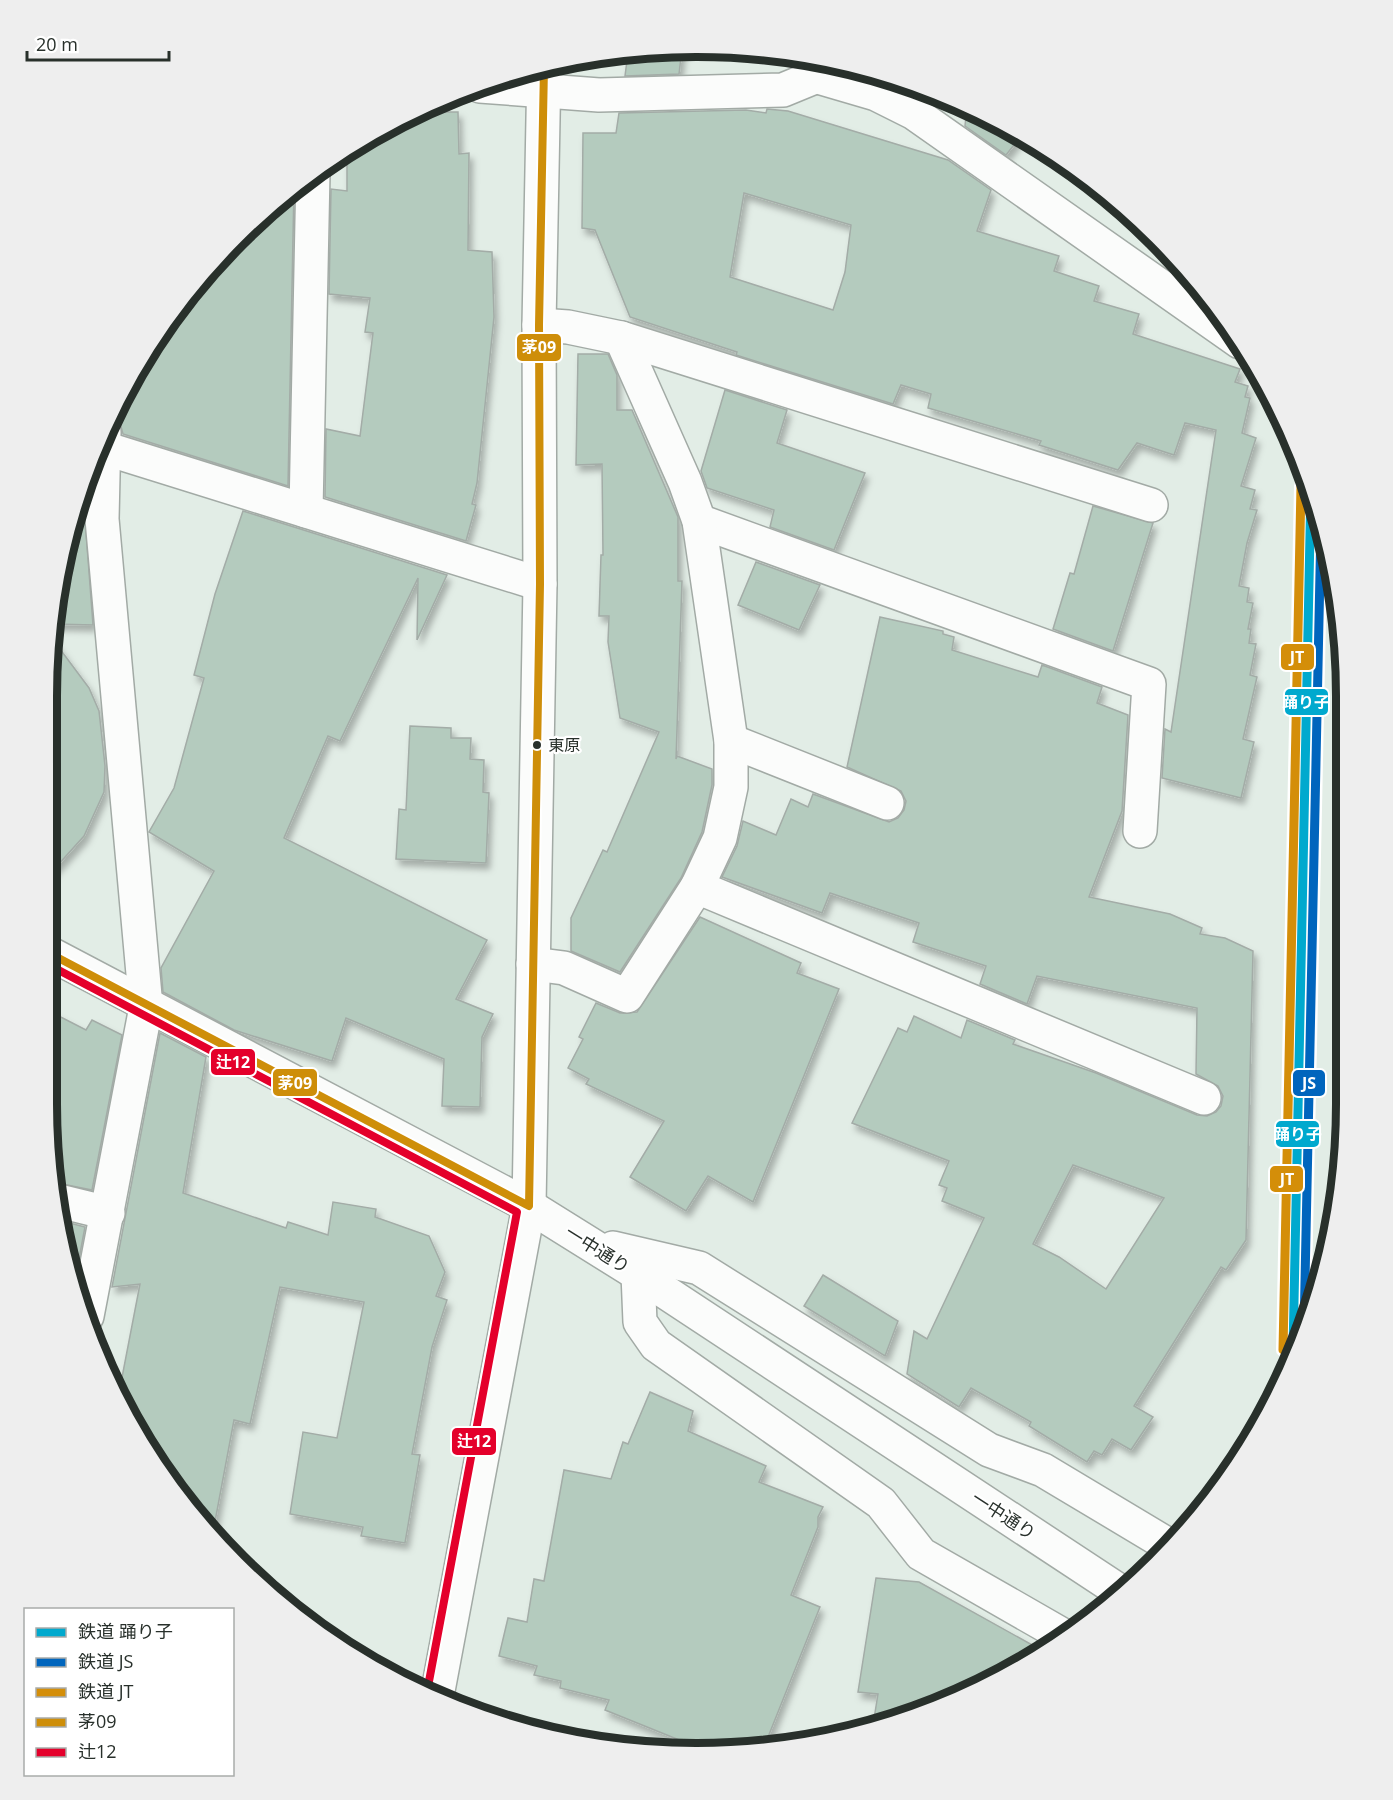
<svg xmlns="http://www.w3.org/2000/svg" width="1393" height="1800" viewBox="0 0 1393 1800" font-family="'Open Sans','Noto Sans JP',sans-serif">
	<defs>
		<filter id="shadow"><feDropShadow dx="3.5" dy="6" stdDeviation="3" flood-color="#0004"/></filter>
	</defs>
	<rect width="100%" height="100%" fill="#e2ede6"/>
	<g fill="#b4cbbe" stroke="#a3aca7" stroke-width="1.5" fill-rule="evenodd" filter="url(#shadow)">
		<path d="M682,48l-3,26 -54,2 3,-23z"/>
		<path d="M967,107l12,7 42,22 -15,19 -41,-29z"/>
		<path d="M767,109l21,2 160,49 43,30 -14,41 82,25 -5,15 45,15 -5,15 45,13 -6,20 107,35 -5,13 13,4 -3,11 5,1 -8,35 14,5 -15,48 14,4 -5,19 7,1 -10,33 -8,43 10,2 -2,14 6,1 -5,26h3l-2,14 7,1 -6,31 7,2 -14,62 11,3 -13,56 -79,-20 3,-49 6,3 45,-302 -31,-7 -11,32 -37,-12 -19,27 -79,-25 2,-4 -113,-33 3,-14 -30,-9 -8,19 -157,-49 1,-3 -107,-35 -35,-87 -13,-2 1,-95h33l3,-20 127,-3 20,3zM744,193l107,32 -6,47 -12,38 -103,-33z"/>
		<path d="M418,112h40l1,42 10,-1 -1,97 24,2 2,65 -17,166 -5,21 4,1 -10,36 -141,-44 1,-68 34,7 13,-103 -8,-1 5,-34 -41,-4 2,-105 16,2v-41z"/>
		<path d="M294,188l-6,298 -165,-52 -3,-11 -9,-8 3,-6 67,-108 87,-93z"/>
		<path d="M578,354h30l9,21v35h15l46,107v64h4l-6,178 1,-3 35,13v16l-10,47 -21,46 -61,94 -49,-21v-33l32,-68 4,2 52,-120 -39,-14 -12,-76 1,-26h-10l2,-61h2l-1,-91 -26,1z"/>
		<path d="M725,390l62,20 -10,33 88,30 -31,77 -64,-23 4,-17 -67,-22 -6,-17z"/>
		<path d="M78,505h6l9,120 -39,-1z"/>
		<path d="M1093,506l60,17 -40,128 -60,-22 17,-56 4,1z"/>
		<path d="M243,511l204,64 -30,65 1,-62 -78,163 -12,-5 -44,102 203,102 -31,59 37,15 -11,23 -2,70 -38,-1 2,-47 -98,-41 -14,43 -98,-31 -71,-38 -2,-24 53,-97 -65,-39 25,-44 30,-110 -10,-3 21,-81z"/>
		<path d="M756,562l64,23 -21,45 -61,-25z"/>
		<path d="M880,617l63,14v3l11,3 -2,13 86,27 4,-12 60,22 -5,16 31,12 -6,96 -33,86 81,17 32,14 -2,6 25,4 28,13 -7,289 -20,30 -5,-3 -87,139 19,11 -22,33 -19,-11 -10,16 -8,-4 -7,11 -58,-36 2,-4 -60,-34 -12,19 -52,-33 7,-43 13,8 57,-121 -42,-17 5,-13 -8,-3 10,-24 -97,-38 46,-95 9,4 7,-16 47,22 6,-18 48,20 -2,4 83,29 101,42 10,1 9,-4 5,-6 2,-10 -5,-10 -22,-12 1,-66 -160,-32 -10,28 -47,-20 6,-18 -73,-24 6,-19 -89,-30 -8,20 -100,-36 15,-31 6,-25 33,14 15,-36 17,8 5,-13 76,28 9,-4 6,-8 2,-9 -5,-10 -54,-24zM1073,1165l91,33 -58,91 -47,-32 -26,-13z"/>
		<path d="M51,637l38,51 10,23 6,55 -1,26 -20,44 -37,41 1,-223z"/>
		<path d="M410,726l41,2v10h20l-1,21 14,1 -1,32 6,1 -3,70 -90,-4 3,-50 7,1z"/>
		<path d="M700,917l101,46 -4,10 42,16 -86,213 -45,-26 -22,35 -56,-34 34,-56 -78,-37 3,-5 -21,-11 15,-29 -4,-2 17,-34 24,10 17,-1z"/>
		<path d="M47,1010l39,20 6,-10 30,15 -30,155 -35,-7 -11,-79z"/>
		<path d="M160,1033l46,24 -23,136 103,35 2,-6 40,13 5,-33 43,7 -1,8 54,19 16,36 -9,24 11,4 -15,47 -20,107 8,1 -15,88 -44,-7 2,-9 -73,-13 13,-82 34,6 27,-136 -84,-15 -30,137 -16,-4 -21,112 -79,-103 -15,-36 21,-109 -28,3z"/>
		<path d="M62,1221l23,6 -11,58 -5,-13z"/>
		<path d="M823,1275l75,46 -13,35 -81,-50z"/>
		<path d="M650,1392l43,19 -5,20 78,35 -7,16 64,25 -5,10v10l-27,68 29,12 -56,140 -25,5 -35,-2 -99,-40 4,-10 -49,-12 1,-7 -27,-6 3,-9 -38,-10 9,-38 19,4 7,-43 10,2 20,-111 47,9 12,-37 5,2z"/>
		<path d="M876,1578l43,4 124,69 -138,68 -32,6 5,-31 -20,-2z"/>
	</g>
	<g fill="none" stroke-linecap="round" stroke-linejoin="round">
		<g stroke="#a2aaa5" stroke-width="36">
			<g id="minor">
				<path d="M818,77l58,17 38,19 326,229"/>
				<path d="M480,86l119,9 184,-5 56,-23"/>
				<path d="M539,325l29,2 53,11 530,167"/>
				<path d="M104,448l436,136"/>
				<path d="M306,511l7,-338"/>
				<path d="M699,521l450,163 -9,147"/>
				<path d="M731,741l156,62"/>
				<path d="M697,887l507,211"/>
				<path d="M47,952l482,254 109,68 483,318"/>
				<path d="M533,964l31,4 63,28 70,-109 23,-49 11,-51v-46l-32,-220 -14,-39 -64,-144"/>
				<path d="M59,1201l49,12"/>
				<path d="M613,1248l86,20 290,182 54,20 127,76"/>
				<path d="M638,1274l2,48 16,23 225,158 40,51 145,83"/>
				<path d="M87,1316l59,-309 -44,-488 2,-87"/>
				<path d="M437,1696l92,-490 11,-622 -1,-259 5,-258"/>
			</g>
		</g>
		<use href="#minor" stroke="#fbfcfb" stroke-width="33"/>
		<g stroke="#fff" stroke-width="12">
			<path id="bus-1" d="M47,952l482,254 11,-622 -1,-259 5,-258"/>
		</g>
		<g stroke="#fff" stroke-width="12">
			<path id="bus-2" d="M47,964l470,248 -90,480"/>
		</g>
		<use href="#bus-1" stroke="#ce8e09" stroke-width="8"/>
		<use href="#bus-2" stroke="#e4002b" stroke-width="8"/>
		<g stroke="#fff" stroke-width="14">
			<path id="rail-1" d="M1293,1350l18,-864"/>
		</g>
		<g stroke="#fff" stroke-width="14">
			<path id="rail-2" d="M1304,1329l17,-804"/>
		</g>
		<g stroke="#fff" stroke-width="14">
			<path id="rail-3" d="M1283,1350l18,-864"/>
		</g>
		<use href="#rail-1" stroke="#00a9ce" stroke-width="9"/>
		<use href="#rail-2" stroke="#0065bd" stroke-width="9"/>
		<use href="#rail-3" stroke="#d48e09" stroke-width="9"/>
	</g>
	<circle fill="#28302b" stroke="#fff" stroke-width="2" cx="537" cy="745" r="5"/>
	<g text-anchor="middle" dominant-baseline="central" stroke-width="4.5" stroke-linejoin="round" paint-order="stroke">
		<g font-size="16" fill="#28302b" stroke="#fff" text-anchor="start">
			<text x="548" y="745">東原</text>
		</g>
		<g font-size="18" fill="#28302b" stroke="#fff">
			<text transform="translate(598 1249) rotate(32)">一中通り</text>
			<text transform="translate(1004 1515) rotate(33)">一中通り</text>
		</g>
	</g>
	<path d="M0 0H1393V1800H0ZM696 57H697A639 639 0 0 1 1336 696V1104A639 639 0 0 1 697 1743H696A639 639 0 0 1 57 1104V696A639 639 0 0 1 696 57Z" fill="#eee" fill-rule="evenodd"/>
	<path fill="none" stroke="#28302b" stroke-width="8" d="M696 57H697A639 639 0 0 1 1336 696V1104A639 639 0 0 1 697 1743H696A639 639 0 0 1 57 1104V696A639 639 0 0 1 696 57Z"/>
	<g stroke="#fff" stroke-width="2">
		<rect x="516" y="333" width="46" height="29" rx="6" fill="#ce8e09"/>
		<rect x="1280" y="643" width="35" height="28" rx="6" fill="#d48e09"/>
		<rect x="1284" y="688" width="45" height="28" rx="6" fill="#00a9ce"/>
		<rect x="210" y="1048" width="46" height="28" rx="6" fill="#e4002b"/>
		<rect x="272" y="1068" width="46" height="29" rx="6" fill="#ce8e09"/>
		<rect x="1292" y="1069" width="34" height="28" rx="6" fill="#0065bd"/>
		<rect x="1275" y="1120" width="45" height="28" rx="6" fill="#00a9ce"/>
		<rect x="1269" y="1165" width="35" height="28" rx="6" fill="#d48e09"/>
		<rect x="451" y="1427" width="46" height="29" rx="6" fill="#e4002b"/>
	</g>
	<g font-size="16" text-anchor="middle" font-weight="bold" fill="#fff">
		<text x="539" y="353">茅09</text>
		<text x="1297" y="663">JT</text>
		<text x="1306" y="708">踊り子</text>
		<text x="233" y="1068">辻12</text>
		<text x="295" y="1089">茅09</text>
		<text x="1309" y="1089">JS</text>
		<text x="1298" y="1140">踊り子</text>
		<text x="1287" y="1185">JT</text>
		<text x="474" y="1447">辻12</text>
	</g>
	<rect x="24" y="1608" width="210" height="168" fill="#ffffff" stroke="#a9acaa" stroke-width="1.5"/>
	<rect x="36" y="1628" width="30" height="9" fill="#00a9ce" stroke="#a9acaa" stroke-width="1.5"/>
	<text x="78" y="1638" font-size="18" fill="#28302b">鉄道 踊り子</text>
	<rect x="36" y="1658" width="30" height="9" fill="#0065bd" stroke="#a9acaa" stroke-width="1.5"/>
	<text x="78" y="1668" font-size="18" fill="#28302b">鉄道 JS</text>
	<rect x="36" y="1688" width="30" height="9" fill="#d48e09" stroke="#a9acaa" stroke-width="1.5"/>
	<text x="78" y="1698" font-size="18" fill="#28302b">鉄道 JT</text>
	<rect x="36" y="1718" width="30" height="9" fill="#ce8e09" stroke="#a9acaa" stroke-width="1.5"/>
	<text x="78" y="1728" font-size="18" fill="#28302b">茅09</text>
	<rect x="36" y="1748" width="30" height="9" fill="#e4002b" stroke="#a9acaa" stroke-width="1.5"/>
	<text x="78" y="1758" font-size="18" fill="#28302b">辻12</text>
	<path d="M27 51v9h142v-9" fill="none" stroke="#28302b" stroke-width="3"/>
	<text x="36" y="51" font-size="18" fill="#28302b" stroke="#ffffff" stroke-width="4.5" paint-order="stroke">20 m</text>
</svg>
